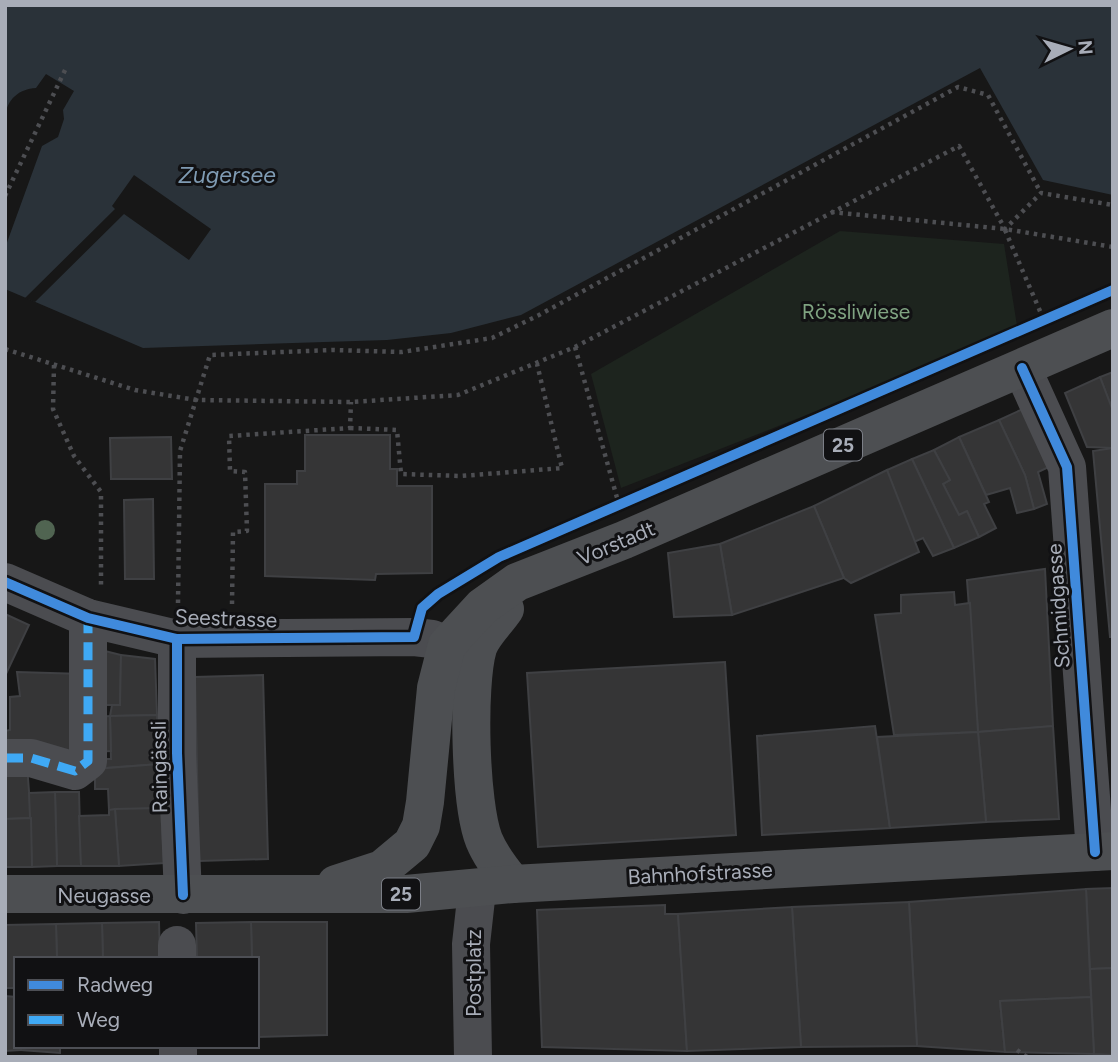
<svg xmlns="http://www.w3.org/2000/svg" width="1118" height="1062" viewBox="0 0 1118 1062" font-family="Figtree,sans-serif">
	<rect width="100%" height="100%" fill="#171717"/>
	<path fill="#1d241e" d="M840,231l164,13 14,88 -397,156 -30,-114z"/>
	<path fill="#2a3239" d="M5,5h1108v190l-70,-15 -63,-112 -459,247 -70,18 -64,7 -244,8 -138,-59v-41l37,-102 16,-9 6,-18 -1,-9 11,-19 -28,-17 -10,14c-17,1 -29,11 -31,29z"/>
	<path fill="#171717" d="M134,175l77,54 -22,31 -65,-46 -89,88 -10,-4 90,-89 -3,-3z"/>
	<g fill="#353536" stroke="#3f4043" stroke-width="2">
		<path d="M1113,372v39l-13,-34z"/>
		<path d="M1100,377l13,34v37l-26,-1 -22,-54z"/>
		<path d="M1025,408l26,58 -13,6 9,32 -13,5 -9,-34 -26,-55z"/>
		<path d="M999,420l26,55 9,34 -17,4 -7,-25 -24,7 -27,-58z"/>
		<path d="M305,435h85v34h7v17h35v87l-56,1 -1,6 -110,-4v-92h32v-13h8z"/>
		<path d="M171,437l1,42h-61l-1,-41z"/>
		<path d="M959,437l30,65 -5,2 12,24 -17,9 -12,-26 -8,4 -16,-31 7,-4 -16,-30z"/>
		<path d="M1113,448v189h-3l-17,-186z"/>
		<path d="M934,450l16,30 -7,4 16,31 8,-4 12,26 -25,11 -42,-89z"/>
		<path d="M912,459l42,89 -21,8 -10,-18 -9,4 -27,-72z"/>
		<path d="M887,470l32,82 -68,31 -7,-5 -30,-72z"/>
		<path d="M153,499l1,80h-29l-1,-79z"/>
		<path d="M814,506l30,72 -112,37 -12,-71z"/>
		<path d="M720,544l12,71 -58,2 -6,-64z"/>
		<path d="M1045,569l8,157 -75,6 -11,-152z"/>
		<path d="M954,592l1,13 15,-2 8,129 -84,3 -19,-120 26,-2v-18z"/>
		<path d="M5,614l24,11 -24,51z"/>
		<path d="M93,648l28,7 -1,50h-17z"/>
		<path d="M121,655l34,4 2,56 -47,1 2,-11h8z"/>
		<path d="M725,662l11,173 -198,12 -11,-174z"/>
		<path d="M17,672l66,2 -1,78 -77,-1v-20l5,-1v-33l10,-1z"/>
		<path d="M263,675l5,184 -69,2 -4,-184z"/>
		<path d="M157,715l2,49 -55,4v-9h7l-1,-43z"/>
		<path d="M110,716l1,35 -21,1 1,-35z"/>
		<path d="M875,726l15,102 -128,7 -5,-99z"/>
		<path d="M1053,726l6,93 -73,3 -8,-90z"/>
		<path d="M978,732l8,90 -96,6 -13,-91z"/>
		<path d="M159,764l2,44 -52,2 -1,-21h-13v-20z"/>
		<path d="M27,765l4,53 -26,1v-53z"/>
		<path d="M55,792h24l2,74h-24z"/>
		<path d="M55,792l2,74 -25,1 -3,-74z"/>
		<path d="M161,808l3,55 -45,3 -4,-57z"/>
		<path d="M115,809l4,57h-38l-2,-50 30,-1v-5z"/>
		<path d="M31,818l1,49h-27v-48z"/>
		<path d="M1113,888v80l-23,1 -4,-80z"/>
		<path d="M1086,889l5,108 -91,4 5,51 -88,-6 -8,-144z"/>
		<path d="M909,902l8,144 -116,1 -9,-140z"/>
		<path d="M665,905v9h13l9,137 -145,-4 -5,-137z"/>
		<path d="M792,907l9,140 -114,4 -9,-137z"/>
		<path d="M159,922l1,37h-57l-1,-36z"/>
		<path d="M251,922h76v113l-70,2v-78h-5z"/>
		<path d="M251,922l1,37h-55l-1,-36z"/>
		<path d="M102,923l1,36h-46l-1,-35z"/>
		<path d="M56,924l1,35h-41v29h-11v-63z"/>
		<path d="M1113,968v87l-19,-1 -4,-85z"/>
		<path d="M5,996l11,1v49h5v4l-16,1z"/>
		<path d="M1091,997l3,57 -89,-2 -5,-51z"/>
		<path d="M21,1046h39v7l-39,-3z"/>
	</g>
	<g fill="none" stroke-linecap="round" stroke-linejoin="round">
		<g stroke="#4d4e52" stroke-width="4.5" stroke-dasharray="3.5 5" stroke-linecap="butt">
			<path d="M5,196l62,-130"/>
			<path d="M831,212l174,17 108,18"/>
			<path d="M1005,230l38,88"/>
			<path d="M575,347l44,158"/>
			<path d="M5,349l130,41 61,10 155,2 107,-7 117,-48 384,-201 46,83 36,-36 72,12"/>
			<path d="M54,365l-1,44 21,47 27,36v93"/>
			<path d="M350,428l47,2 4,44 60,2 101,-8 -25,-104"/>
			<path d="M178,603l2,-152 30,-96 122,-5 70,2 90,-14 47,-23 419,-228 30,8 53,98"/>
			<path d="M232,604l1,-72 14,-1 -2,-59 -15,-1 -1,-35 121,-8 1,-26"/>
			<path d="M1017,1050l10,7"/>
		</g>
		<g stroke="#4b4c50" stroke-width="38">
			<path d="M1022,368l45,99 28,385"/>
			<path d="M5,582l83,36 89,21 237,-2 18,2 15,6"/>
			<path d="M177,639v114l6,142"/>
			<path d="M5,758h26l44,13 13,-10v-143"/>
			<path d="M177,945v14"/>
			<path d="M178,1046v11"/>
			<path d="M473,1057l-2,-113 6,-54"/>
		</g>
		<g stroke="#4d4f52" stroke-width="38">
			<path d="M505,609c-8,12 -23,26 -27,39 -11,37 -8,157 6,192 7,17 18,31 29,44"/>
			<path d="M336,884l46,-15 30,-25 9,-18 4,-24 11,-114 11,-43 35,-38 35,-25 107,-42 489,-212"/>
			<path d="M5,894h401l107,-10 600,-33"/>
		</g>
		<path stroke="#3fa9f5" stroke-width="9" stroke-dasharray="18 9" stroke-linecap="butt" d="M5,758h26l44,13 13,-10v-143"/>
		<g stroke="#111113" stroke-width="15">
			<g id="cycleway">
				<path d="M1022,368l45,99 28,385"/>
				<path d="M5,582l83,36 89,21 237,-2 8,-29 16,-14 61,-37 614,-267"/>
				<path d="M177,639v114l6,142"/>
			</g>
		</g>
		<use href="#cycleway" stroke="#408adc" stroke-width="10"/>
	</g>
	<circle fill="#506451" cx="45" cy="530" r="10"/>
	<g text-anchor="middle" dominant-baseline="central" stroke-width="6" stroke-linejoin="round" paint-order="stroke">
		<g fill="#111113" stroke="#7b7e86" stroke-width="2">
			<rect x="824" y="429.5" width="38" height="31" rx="5"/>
			<rect x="382" y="878.5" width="38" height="31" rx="5"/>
		</g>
		<g font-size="19" font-weight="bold" fill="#a8adb8">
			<text x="843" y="445">25</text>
			<text x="401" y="894">25</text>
		</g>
		<g font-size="21" fill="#7fa381" stroke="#111113">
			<text x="856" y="311">Rössliwiese</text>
		</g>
		<g font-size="21" fill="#a8adb8" stroke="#111113">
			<text transform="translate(616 543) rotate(-23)">Vorstadt</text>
			<text transform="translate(1058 606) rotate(-94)">Schmidgasse</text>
			<text transform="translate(226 618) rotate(2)">Seestrasse</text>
			<text transform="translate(159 767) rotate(-91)">Raingässli</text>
			<text transform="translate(700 873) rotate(-3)">Bahnhofstrasse</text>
			<text x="104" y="895">Neugasse</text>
			<text transform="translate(473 973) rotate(-90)">Postplatz</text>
		</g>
		<g font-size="23" font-style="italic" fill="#7f9bb3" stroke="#111113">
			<text x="227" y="175">Zugersee</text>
		</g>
	</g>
	<rect width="1118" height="1062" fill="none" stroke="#a8adb8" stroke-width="14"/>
	<rect x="14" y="957" width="245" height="91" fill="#111113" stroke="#4d4f55" stroke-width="2"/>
	<rect x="28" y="980" width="35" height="10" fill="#408adc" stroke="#4d4f55" stroke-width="2"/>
	<text x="77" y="992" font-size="21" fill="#a8adb8">Radweg</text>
	<rect x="28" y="1015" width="35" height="10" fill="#3fa9f5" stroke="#4d4f55" stroke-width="2"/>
	<text x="77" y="1027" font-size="21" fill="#a8adb8">Weg</text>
	<g transform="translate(1069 49) rotate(85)" stroke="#111113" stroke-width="5" paint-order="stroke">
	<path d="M0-5L12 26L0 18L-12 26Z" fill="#a8adb8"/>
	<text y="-10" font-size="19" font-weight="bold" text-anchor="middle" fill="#a8adb8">N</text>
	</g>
</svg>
